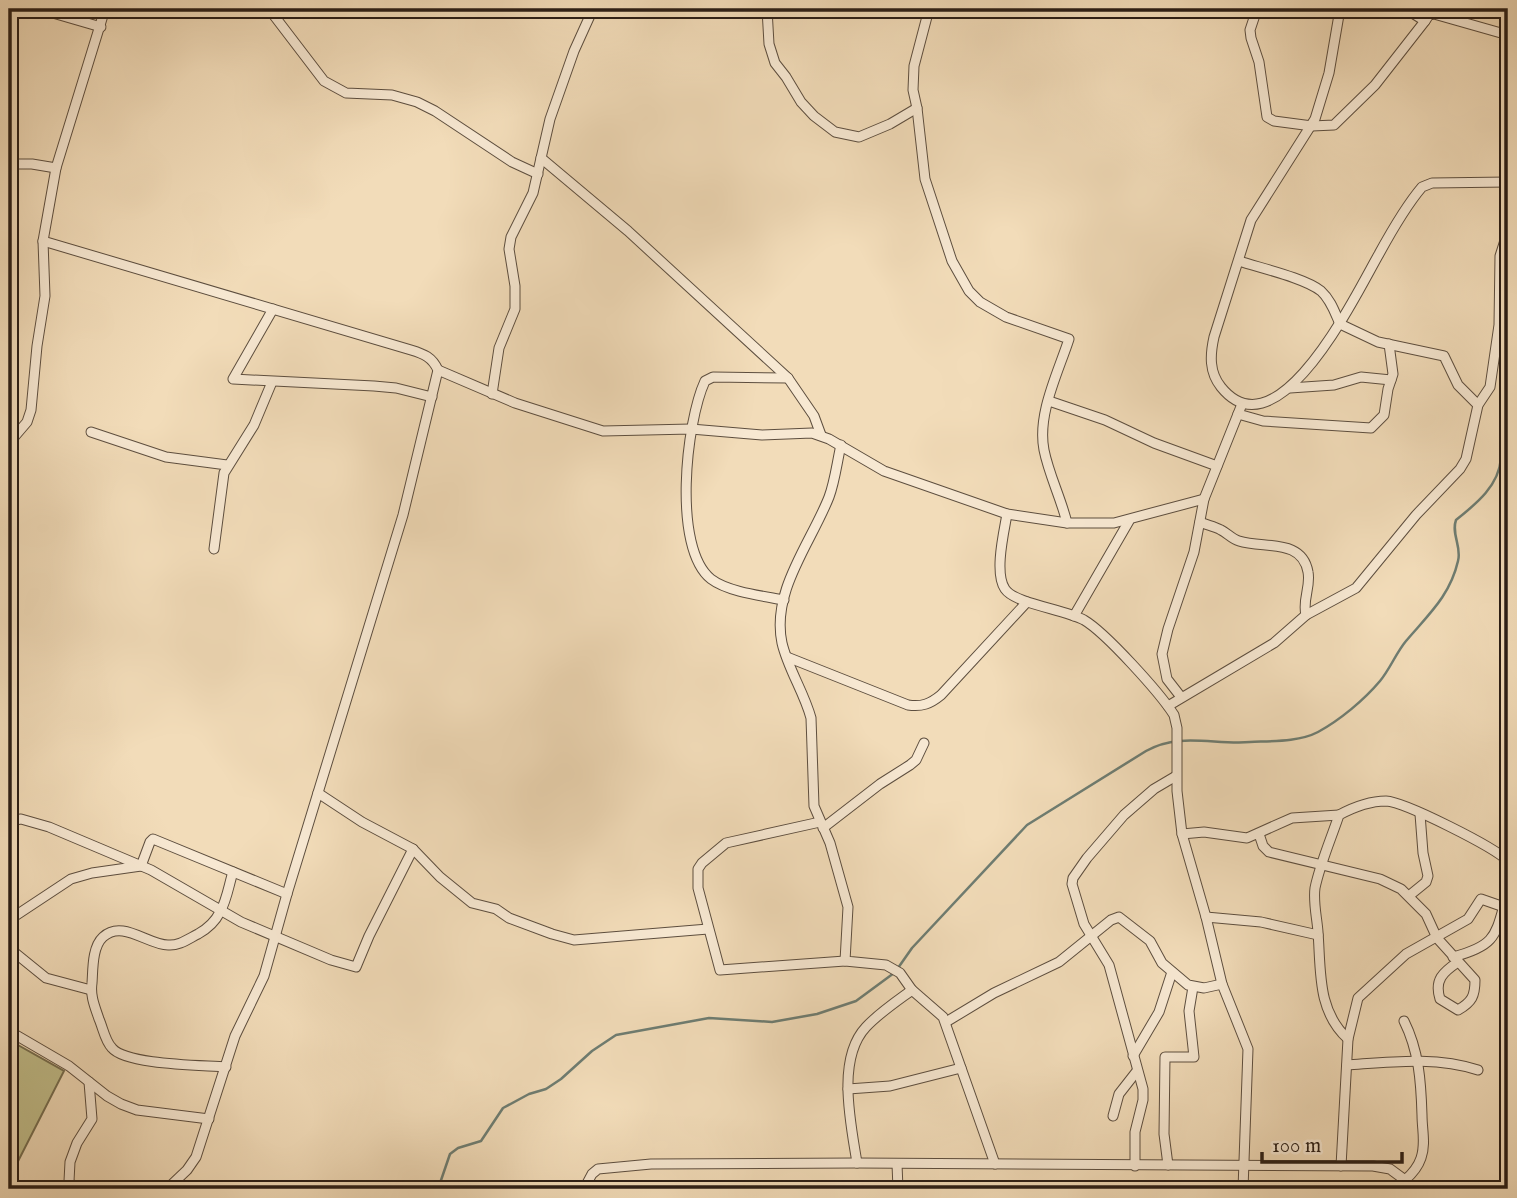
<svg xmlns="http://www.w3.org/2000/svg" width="1517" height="1198" viewBox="0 0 1517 1198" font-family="'IM FELL English',serif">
	<rect width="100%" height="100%" fill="#f2dcb9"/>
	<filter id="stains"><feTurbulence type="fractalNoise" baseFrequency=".00286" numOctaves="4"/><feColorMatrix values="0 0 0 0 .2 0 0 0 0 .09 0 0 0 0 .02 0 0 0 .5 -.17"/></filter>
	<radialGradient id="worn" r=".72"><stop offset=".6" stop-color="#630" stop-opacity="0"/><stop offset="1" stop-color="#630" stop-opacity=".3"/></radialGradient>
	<path fill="#c1be8b" stroke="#766e50" stroke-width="2" d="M9,1040l55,31 -54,106 17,12h-18z"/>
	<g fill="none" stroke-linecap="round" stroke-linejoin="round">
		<g stroke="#6e7d72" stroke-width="2.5">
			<path d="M898,968l14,-20 115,-123 119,-74c33,-19 68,-6 104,-9 22,-1 49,0 68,-10 22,-12 46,-32 62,-51 10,-12 16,-28 26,-40 22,-26 44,-45 52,-80 4,-14 -7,-27 -2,-41 20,-16 43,-34 45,-62 1,-18 -2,-26 7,-43"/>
			<path d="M438,1189l12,-35 8,-6 23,-7 22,-33 26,-14 17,-5 15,-10 31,-28 24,-16 93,-17 63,4 45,-8 39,-13 38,-28"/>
		</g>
		<g stroke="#5d4e3f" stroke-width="11">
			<g id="minor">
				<path d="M39,9l62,18"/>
				<path d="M105,9l-49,159 -13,73 368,109c13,4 21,7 27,20l-35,145 -116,379 -23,82 -29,60 -39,121 -9,13 -20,19"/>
				<path d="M269,9l55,72 22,12 46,2 25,7 18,9 77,51 26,12"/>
				<path d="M767,9l2,35 6,19 11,14 15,25 13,14 21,16 24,5 31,-13 27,-16"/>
				<path d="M929,9l-15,57 -1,24 4,18 8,71 27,82 17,30 11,11 26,15 63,22c-11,34 -32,75 -25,111 5,25 17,48 23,73"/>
				<path d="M1257,9l-7,21 1,8 8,24 8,55 7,4 38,5 22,-1 41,-40 50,-64"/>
				<path d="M1340,9l-11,64 -14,46 -64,101 -37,117c-4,18 -5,35 7,50 57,71 136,-95 158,-133 12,-22 26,-47 43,-67l10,-4 76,-1"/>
				<path d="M1406,9l19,12 4,-6 5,-1 74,21"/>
				<path d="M541,158l87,73 160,147 26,38 7,19"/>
				<path d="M9,164h23l24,4"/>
				<path d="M1239,261c21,7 66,17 82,30 10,9 14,22 19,33l38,18 66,14 14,29 20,20"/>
				<path d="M273,309l-40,70 141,7 22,2 36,9"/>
				<path d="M438,370l77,33 88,28 88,-2 71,6 50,-2 17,6 55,32 123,43 60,9h47l90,-24"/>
				<path d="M1290,388l44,-3 27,-8 30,3"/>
				<path d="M492,394l7,-46 16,-39v-23l-6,-37 2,-12 22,-44 17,-74 24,-68 19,-42"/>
				<path d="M1049,401l56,19 49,23 63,23"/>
				<path d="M1238,414l25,7 108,7 13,-13 4,-26 5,-15 -4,-30"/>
				<path d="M91,432l75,25 61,8"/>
				<path d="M9,443l18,-21 4,-12 6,-64 8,-50 -2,-55"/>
				<path d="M841,445c-4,17 -6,36 -12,52 -18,46 -58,94 -47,146 6,26 22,49 29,75l3,88 16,37 18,64 -3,54 41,4 14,8 12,17 31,27 52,147"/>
				<path d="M1007,514c-3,18 -13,59 -2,75 10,15 59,20 79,31 22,13 76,73 90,95l3,13v63l5,43 24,83 16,67 26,65 -5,140"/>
				<path d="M1200,522c6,3 14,4 21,8 6,3 11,9 18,11 25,8 63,-3 69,31 3,15 -6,28 -2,43"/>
				<path d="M214,549l10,-76 30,-48 18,-43"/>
				<path d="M784,600c-21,-4 -56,-8 -73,-21 -39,-31 -25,-157 -6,-198l8,-4 75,1"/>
				<path d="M1074,616l55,-95"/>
				<path d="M787,657l121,48c14,2 22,-1 33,-10l86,-93"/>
				<path d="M1181,697l-14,-18 -5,-25 6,-25 26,-77 10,-53 38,-95"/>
				<path d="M1168,706l106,-63 32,-28 50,-27 60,-73 44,-46 6,-10 12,-54 12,-18 9,-62 1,-69 8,-25"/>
				<path d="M318,793l44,29 51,27 27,28 32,26 24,6 13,9 43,16 22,6 134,-11"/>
				<path d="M9,821l12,-2 28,8 102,43 90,52 90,38 25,7 13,-31 44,-87"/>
				<path d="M820,822l-94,21 -24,20 -4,6v19l22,82 125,-9"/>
				<path d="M823,828l57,-44 30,-19 6,-5 8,-17"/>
				<path d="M1182,834l22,-2 43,6 45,-20 47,-3"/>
				<path d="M1259,834l4,12 6,6 111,27 21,10 25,25 11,24 38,42c0,16 -3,22 -17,30l-18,-11c-6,-19 3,-27 18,-37"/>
				<path d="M1410,895l16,-13 2,-6 -5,-23 -3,-39"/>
				<path d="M1206,917l55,5 57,13"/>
				<path d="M9,920l62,-41 21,-6 49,-7 9,-24 3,-3 134,55"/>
				<path d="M9,948l37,30 45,12"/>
				<path d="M1453,957c46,-12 42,-23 55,-65"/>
				<path d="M1404,1021c15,30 17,61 18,94 0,15 4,29 -1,43 -3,9 -9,16 -16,22"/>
				<path d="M946,1022l48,-29 65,-31 52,-42 8,-3 31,24 12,22 26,22 16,3 18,-4"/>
				<path d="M9,1031l60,35 38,30 14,8 16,6 72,9"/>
				<path d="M1348,1039c-31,-28 -27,-68 -30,-107 -1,-14 -5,-30 -3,-44 5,-24 16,-49 24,-73 13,-7 31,-14 47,-14 19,1 108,46 122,60"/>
				<path d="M1133,1056l26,-44 13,-40"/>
				<path d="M1347,1065c43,-3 89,-9 131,5"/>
				<path d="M226,1067c-24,-2 -100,-2 -114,-19 -7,-7 -9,-20 -13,-29 -4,-12 -9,-23 -7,-36 1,-13 0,-36 11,-46 19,-18 45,8 65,8 11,1 20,-6 30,-11 9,-5 17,-12 22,-22 7,-12 9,-28 13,-40"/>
				<path d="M848,1089l42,-3 71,-18"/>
				<path d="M1113,1116l6,-22 18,-23"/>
				<path d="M857,1163c-6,-39 -21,-104 9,-136 13,-14 31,-26 46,-37"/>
				<path d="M897,1164l1,25"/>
				<path d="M1168,1165l-4,-31 1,-77h29l-5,-46 4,-24"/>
				<path d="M1135,1166v-34l8,-32v-11l-34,-124 -25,-41 -12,-40 1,-6 14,-20 37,-43 30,-26 22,-13"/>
				<path d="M1341,1166l7,-127 10,-41 48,-44 62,-35 13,-20 23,8"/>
				<path d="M74,1189l-5,-8 1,-19 7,-19 15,-24 -3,-37"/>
				<path d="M584,1189l8,-15 6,-5 53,-5 206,-1 516,3 17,3 15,11"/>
			</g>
		</g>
		<use href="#minor" stroke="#f7e8d2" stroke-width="9"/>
	</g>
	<rect width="1517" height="1198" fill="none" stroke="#f2dcb9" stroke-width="35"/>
	<rect x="10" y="10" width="1496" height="1177" fill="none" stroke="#2b1e16" stroke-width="3.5"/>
	<rect x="18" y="18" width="1482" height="1163" fill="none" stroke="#2b1e16" stroke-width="2"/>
	<path d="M1262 1152v10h140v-10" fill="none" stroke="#2b1e16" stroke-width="3.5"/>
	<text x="1272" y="1152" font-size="21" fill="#2b1e16" stroke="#f7e8d2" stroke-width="5" paint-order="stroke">100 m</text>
	<rect width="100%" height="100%" filter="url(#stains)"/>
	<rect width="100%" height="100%" fill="url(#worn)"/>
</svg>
